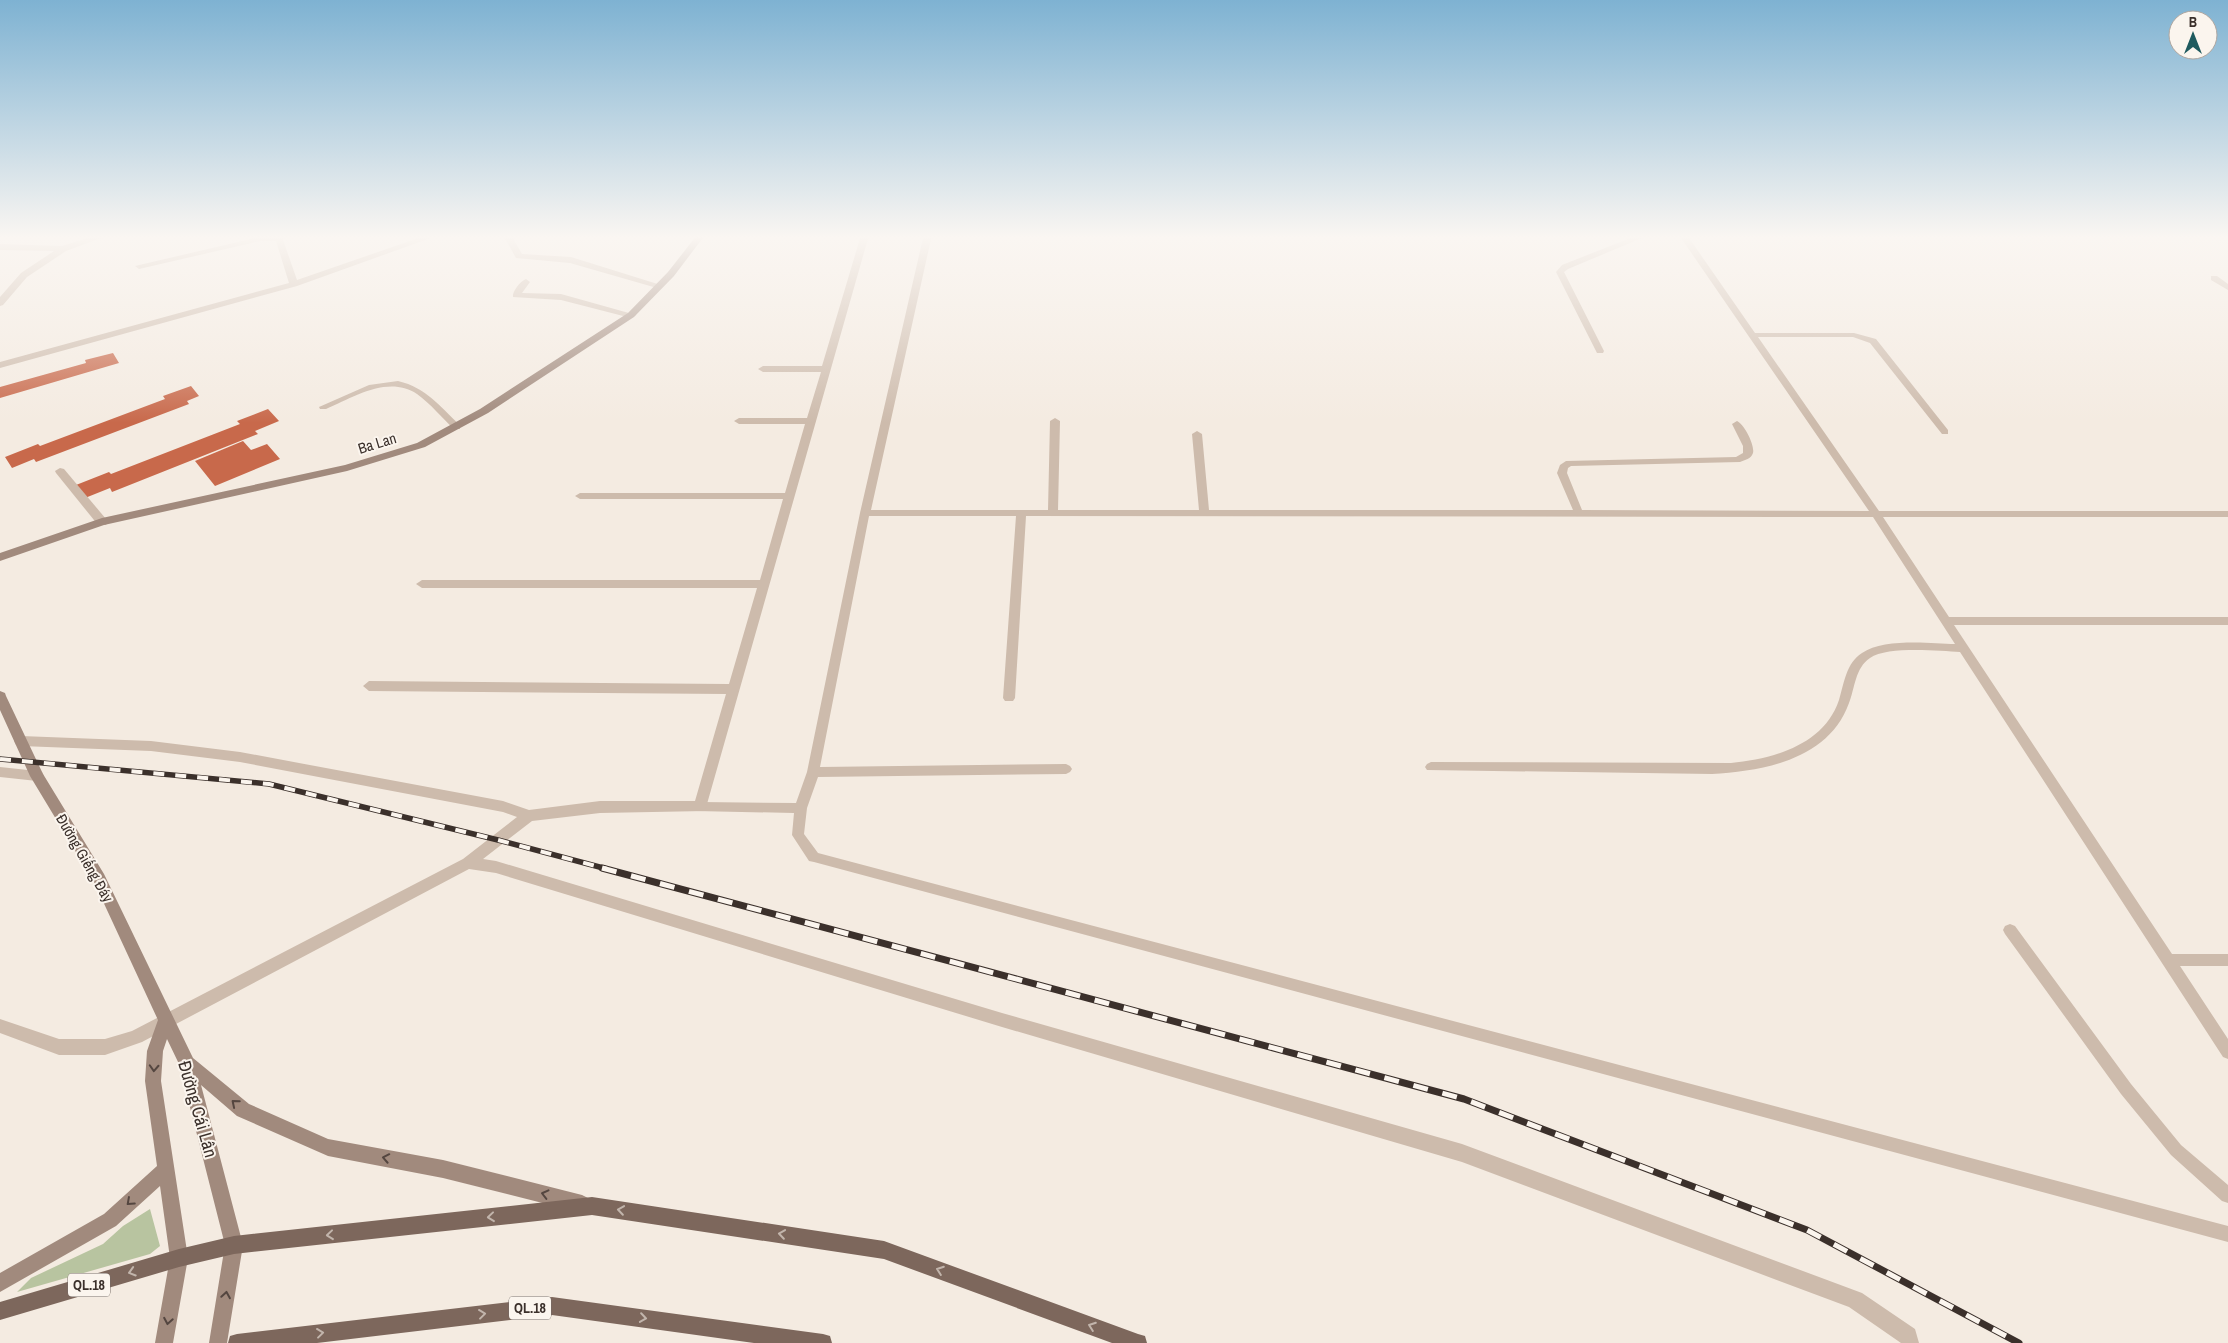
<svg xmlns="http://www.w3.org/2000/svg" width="2228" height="1343" viewBox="0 0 2228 1343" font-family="'Archivo Narrow',sans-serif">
	<rect width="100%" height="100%" fill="#f4ebe1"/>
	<path fill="#b8c4a0" d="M150,1209l10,37 -10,8 -133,38 14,-14 72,-34 20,-18z"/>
	<g fill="#c8694b">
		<path d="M113,353l6,10 -119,35v-11l86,-24 -1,-3z"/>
		<path d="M191,386l8,10 -12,5 2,3 -153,58 -2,-3 -22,9 -7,-11 33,-13 2,2 125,-47 -2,-3z"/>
		<path d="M268,409l11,12 -24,10 3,3 -146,58 -2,-4 -25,10 -9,-13 33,-13 2,2 129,-50 -3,-3z"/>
		<path d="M243,441l8,9 16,-6 13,15 -65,27 -20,-25z"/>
	</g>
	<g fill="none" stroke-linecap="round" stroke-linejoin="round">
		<g fill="#cdbbac" fill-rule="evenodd">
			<path d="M927,235h9l-5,4 -60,271h177l2,-89 5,-3 5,3 -2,89h141l-7,-76 5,-3 5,3 7,76h364l-16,-37 3,-8 6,-4 170,-4 7,-4v-7l-11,-22 5,-3c7,3 18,24 16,32 -2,6 -8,7 -13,9l-169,4 -3,2 -1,5 15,37 287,1 -190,-276h8l68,98h99l22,6 72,91v4h-6l-72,-91 -17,-6h-95l121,174h349v6h-345l66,100h279v8h-274l218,329h56v12h-48l48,73v20l-5,-2 -263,-405c-21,-1 -73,-6 -90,6 -15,10 -15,30 -21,45 -20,56 -84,68 -137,71l-285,-4 -2,-3 2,-3 4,-2 300,1c42,-4 93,-18 108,-63 5,-16 7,-37 23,-47 21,-15 68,-10 93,-9l-82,-127 -847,-1 -11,182 -2,3h-8l-2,-3 13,-182h-147l-49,251 246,-3 4,2 2,3 -2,3 -4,2 -248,3 -11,31 -3,26 14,19 1410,373v16l-1414,-380 -5,-1 -17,-26 2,-22 -98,-2 -2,-4 2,-4 4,-1 96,1 11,-31 53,-259 63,-275z"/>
			<path d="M1638,235h11l-81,34 -4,3 40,79 -1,2h-6l-41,-81 6,-7z"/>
			<path d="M2211,276h6l11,8v6l-17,-10z"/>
			<path d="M398,381c29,7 41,25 62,44v4h-6c-12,-11 -23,-25 -37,-35 -29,-19 -63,3 -91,15h-6l-1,-2 50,-22z"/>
			<path d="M2010,924l5,2 116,158 50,61 47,40v18l-6,-2 -51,-46 -50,-61 -116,-160 -2,-4 2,-4z"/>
		</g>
		<g fill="#cdbbac" fill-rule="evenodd">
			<path d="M97,235h12l-43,16 -39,26 -24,28 -3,1v-9l21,-24 33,-22 -54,-1v-6l62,2z"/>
			<path d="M254,235l28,2 15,43 130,-45h12l-142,51 -297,82v-6l289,-79 -13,-42h-16l-121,28 -4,-3 120,-28z"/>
			<path d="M503,235h8l11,19 49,3 93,29 -7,2 -87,-25 -54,-5z"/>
			<path d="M861,235h8l-164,576 -105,2 -68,8 -49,38 13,2 506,152 460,131 400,149 53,36 4,14h-18l-52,-36 -387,-145 -460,-135 -506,-154 -27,-4 -327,173 -37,13h-46l-59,-22v-14l59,20h46l27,-8 331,-172 54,-42 -14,-5 -263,-50 -89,-11 -130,-5 -5,-1 -2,-4 2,-4 5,-1 130,5 89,11 263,49 26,9 71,-9h95l31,-107 -357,-3 -6,-5 6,-5 360,3 28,-96h-335l-6,-4 6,-4h338l23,-81h-203l-5,-3 5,-3h205l20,-69h-66l-5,-3 5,-3h68l14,-46h-58l-5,-3 5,-3h59z"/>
			<path d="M526,279l4,3 -8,11 39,1 75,21 -5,3 -70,-18 -48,-3c-1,-5 7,-16 13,-18z"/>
			<path d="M60,468l4,1 42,50 2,3 -2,3h-8l-42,-52 -1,-2z"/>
			<path d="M0,767l37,4 5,1 2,4 -2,4 -5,1 -37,-4z"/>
		</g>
		<g fill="#a18a7d" fill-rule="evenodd">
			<path d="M697,235h8l-31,41 -40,41 -146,96 -63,34 -78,24 -243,54 -104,36v-8l102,-35 243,-53 72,-22 63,-34 148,-96 40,-41z"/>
			<path d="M0,691l5,2 1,3 37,78 61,100 89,184 56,46 79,35 115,21 139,35 6,3 3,6 -3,6 -6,3 -139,-35 -115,-22 -91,-40 -36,-31 42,160 -16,98h-18l16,-98 -46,-181 -12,-25 -4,12 -2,30 27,177 -15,85h-18l15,-85 -10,-72 -44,40 -116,66v-19l104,-59 53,-48 -12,-85 2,-30 11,-31 -64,-138 -64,-106 -30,-66z"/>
		</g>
		<g fill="#7d675c" fill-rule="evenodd">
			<path d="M592,1197l292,44 254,93 7,2 2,7h-35l-228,-84 -292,-44 -358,39 -55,13 -179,53v-18l179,-53 55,-13z"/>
			<path d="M552,1297l271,37 7,2 2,7h-78l-202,-28 -235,28h-89l2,-7 7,-2z"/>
		</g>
		<g stroke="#3b302b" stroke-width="5.5">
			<path id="rail-far1" d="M0,759l269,25 229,56 109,29"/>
		</g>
		<g stroke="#3b302b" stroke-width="7">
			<path id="rail" d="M602,868l862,231 343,131 212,113"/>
		</g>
		<use href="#rail-far1" stroke="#fbf5ee" stroke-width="4" stroke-dasharray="11" stroke-linecap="butt"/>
		<use href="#rail" stroke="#fbf5ee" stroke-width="5" stroke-dasharray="15" stroke-linecap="butt"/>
	</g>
	<defs><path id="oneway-chevron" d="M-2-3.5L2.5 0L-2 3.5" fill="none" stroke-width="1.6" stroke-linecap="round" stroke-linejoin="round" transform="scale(1.25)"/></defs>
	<g stroke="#544640">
		<use href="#oneway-chevron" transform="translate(154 1068) rotate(93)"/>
		<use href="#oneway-chevron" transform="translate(235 1103) rotate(-140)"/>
		<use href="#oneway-chevron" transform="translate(386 1158) rotate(-169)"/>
		<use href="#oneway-chevron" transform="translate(545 1194) rotate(-166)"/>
		<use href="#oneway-chevron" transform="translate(130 1202) rotate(138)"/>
		<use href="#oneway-chevron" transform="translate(226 1295) rotate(-81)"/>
		<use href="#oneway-chevron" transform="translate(168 1321) rotate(100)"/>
	</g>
	<g stroke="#c2b5ac">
		<use href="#oneway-chevron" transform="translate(621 1210) rotate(-172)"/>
		<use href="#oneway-chevron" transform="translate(491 1217) rotate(174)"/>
		<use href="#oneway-chevron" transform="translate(782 1234) rotate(-172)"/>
		<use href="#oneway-chevron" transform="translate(330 1235) rotate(174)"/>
		<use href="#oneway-chevron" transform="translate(940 1270) rotate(-160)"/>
		<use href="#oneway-chevron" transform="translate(132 1272) rotate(163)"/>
		<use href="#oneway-chevron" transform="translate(482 1314) rotate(-7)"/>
		<use href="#oneway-chevron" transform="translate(643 1318) rotate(8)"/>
		<use href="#oneway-chevron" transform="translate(1092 1326) rotate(-160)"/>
		<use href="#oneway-chevron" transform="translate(320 1333) rotate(-7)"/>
	</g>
	<linearGradient id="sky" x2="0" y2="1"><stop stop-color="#7eb2d2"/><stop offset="0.56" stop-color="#faf6f2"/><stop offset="1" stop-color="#faf6f2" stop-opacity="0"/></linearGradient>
	<rect width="2228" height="423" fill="url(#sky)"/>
	<g text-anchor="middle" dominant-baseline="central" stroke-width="4" stroke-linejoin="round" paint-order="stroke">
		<g fill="#fbf5ee" stroke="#756b66" stroke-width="1">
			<rect x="68" y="1273.5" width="42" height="23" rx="4"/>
			<rect x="509" y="1296.5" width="42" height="23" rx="4"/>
		</g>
		<g font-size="14" font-weight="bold" fill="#3b302b">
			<text x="89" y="1285">QL.18</text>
			<text x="530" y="1308">QL.18</text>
		</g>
		<g font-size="15" fill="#3b302b" stroke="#fbf5ee">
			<text transform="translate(377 443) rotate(-17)">Ba Lan</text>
			<text transform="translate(85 858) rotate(60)">Đường Giếng Đáy</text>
		</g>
		<g font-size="18" fill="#3b302b" stroke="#fbf5ee">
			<text transform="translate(198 1109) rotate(74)">Đường Cái Lân</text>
		</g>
	</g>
	<g transform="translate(2193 35)"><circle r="24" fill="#fbf5ee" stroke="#aea6a0"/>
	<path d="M0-4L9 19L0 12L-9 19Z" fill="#1f5a5e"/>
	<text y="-8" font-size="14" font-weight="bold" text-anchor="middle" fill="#3b302b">B</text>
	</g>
</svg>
